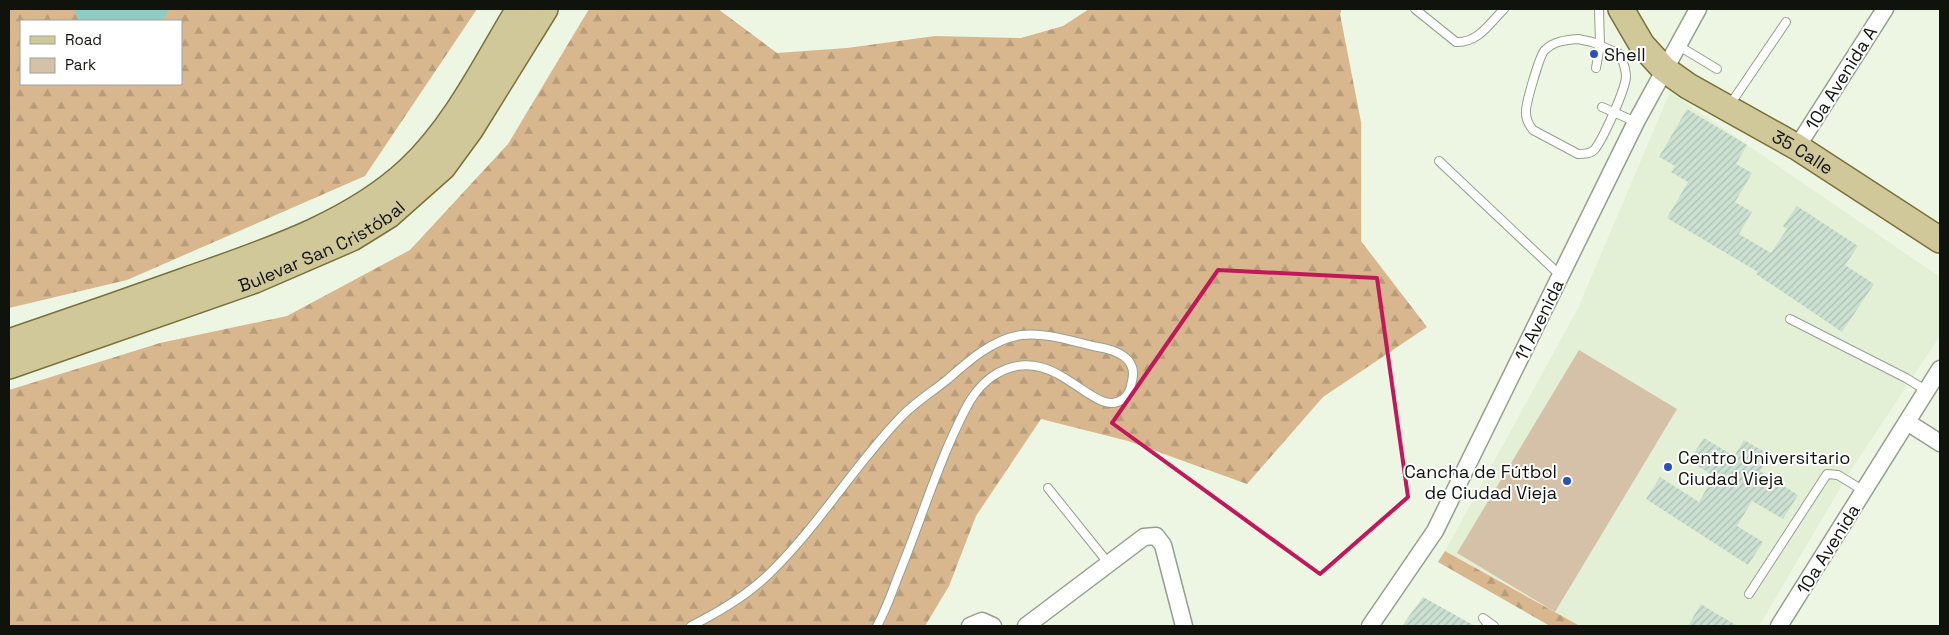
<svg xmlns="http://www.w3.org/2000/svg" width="1949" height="635" viewBox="0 0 1949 635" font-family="'Space Grotesk',sans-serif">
	<defs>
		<pattern id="forest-firs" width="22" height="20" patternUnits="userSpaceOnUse" patternTransform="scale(1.25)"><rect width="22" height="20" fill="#d8b78e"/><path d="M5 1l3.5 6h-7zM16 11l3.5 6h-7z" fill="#b89c79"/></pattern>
		<pattern id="building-hatch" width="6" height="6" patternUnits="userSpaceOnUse" patternTransform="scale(1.25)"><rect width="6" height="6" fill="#cce0d2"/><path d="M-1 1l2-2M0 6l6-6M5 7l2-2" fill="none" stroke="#aebfb3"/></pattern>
	</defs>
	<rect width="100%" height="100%" fill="#edf6e3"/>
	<path fill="#e3f0d5" d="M1670,92l270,185v59l-89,134 -92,156h-179l-135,-75 133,-243z"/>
	<path fill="#d5c1a8" d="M1579,350l98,59 -122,203 -98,-59z"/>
	<g fill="url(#forest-firs)" fill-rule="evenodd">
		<path d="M9,9h468l-112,167 -238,104 -118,28zM21,21h160v63h-160z"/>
		<path d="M589,9h129l59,44 70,-5 88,-12 86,2 42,-12 26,-17h253l-2,5 21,108v119l66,86 -104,70 -76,87 -119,-43 -87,-22 -65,97 -27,70 -24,40h-916v-236l151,-47 127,-27 123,-66 98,-106z"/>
		<path d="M1445,551l135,75h-30l-112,-64z"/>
	</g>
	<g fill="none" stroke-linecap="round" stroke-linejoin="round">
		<path stroke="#8dccc2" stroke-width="29" d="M89,9l2,2 29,6 33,-8"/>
	</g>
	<g fill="url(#building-hatch)">
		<path d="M1687,109l60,36 -11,19 16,9 -17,29 17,10 -13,22 32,19 16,-24 -4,-3 14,-20 61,40 -13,19 29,19 -32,48 -86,-58 2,-2 -91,-54 21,-36 -17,-10 4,-6 -16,-9z"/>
		<path d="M1704,438l30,18 10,-16 26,15 -10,16 38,24 -15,24 -31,-18 -15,25 26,16 -15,23 -102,-66 14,-22 39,25 15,-26 -25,-15z"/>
		<path d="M1423,597l52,29h-73z"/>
		<path d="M1701,604l16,10 21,12h-50z"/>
	</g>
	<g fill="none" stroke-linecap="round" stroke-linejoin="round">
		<g stroke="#969f8d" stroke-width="10">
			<g id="lane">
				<path d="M1415,9l41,33c22,1 33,-18 48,-33"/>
				<path d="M1578,39l14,3 28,12c3,8 6,14 6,23 -1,13 -22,60 -31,72 -4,5 -11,5 -17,5l-45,-24c-4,-5 -7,-11 -7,-17 -1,-8 14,-59 19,-63 9,-9 21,-10 33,-11z"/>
				<path d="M1679,46l38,23"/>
				<path d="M1596,68l4,-23 -1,-36"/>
				<path d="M1729,106l57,-84"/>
				<path d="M1602,107l34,15"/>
				<path d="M1439,161l122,115"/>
				<path d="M1790,319l116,59 21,13"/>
				<path d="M1048,488l61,76"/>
				<path d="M1749,594l78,-120 11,1 26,16"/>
				<path d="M691,626c28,-14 58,-32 80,-54 48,-47 83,-106 129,-154 14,-15 32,-26 48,-39 19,-17 46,-41 74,-44 24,-3 52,7 76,12 18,3 40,11 34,34 -1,7 -3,14 -9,18 -30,23 -69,-63 -130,-23 -21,14 -30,38 -40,59 -21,46 -35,93 -54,139 -7,18 -13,36 -22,52"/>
				<path d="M1489,626l-6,-8 11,8"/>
			</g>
		</g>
		<g stroke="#969f8d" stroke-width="19">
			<g id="street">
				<path d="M1797,147l88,-138"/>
				<path d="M1907,422l33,21"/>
				<path d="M970,626l12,-5 11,5"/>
				<path d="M1026,626l118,-89 12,-1 7,9 21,81"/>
				<path d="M1370,626l65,-95 201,-409 62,-113"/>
				<path d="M1779,626l161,-257"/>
			</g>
		</g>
		<g stroke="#79713a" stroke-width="28">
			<g id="primary">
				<path id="s1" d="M1621,9l21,36 22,24 24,17 109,61 143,93"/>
				<path d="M9,342c59,-20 119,-41 178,-62 76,-27 162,-54 222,-110 47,-44 77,-107 110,-161"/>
				<path id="s2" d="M9,366l246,-86 97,-42 37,-23 54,-48 27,-37 75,-121"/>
			</g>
		</g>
		<use href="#lane" stroke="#fff" stroke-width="8"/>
		<use href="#street" stroke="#fff" stroke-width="16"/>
		<use href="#primary" stroke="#d0c898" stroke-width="25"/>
	</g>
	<path fill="none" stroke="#c2185b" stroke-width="4" stroke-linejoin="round" d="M1218,270l159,8 31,219 -88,77 -208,-151z"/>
	<g fill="#2a4fbe" stroke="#fff" stroke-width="2">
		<circle cx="1594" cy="54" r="5"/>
		<circle cx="1668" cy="467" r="5"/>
		<circle cx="1567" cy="481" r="5"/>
	</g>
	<g text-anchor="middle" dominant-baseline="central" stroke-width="4" stroke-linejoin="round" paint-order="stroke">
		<g font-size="18" fill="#10130c" stroke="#fff" text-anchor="start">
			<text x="1604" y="54">Shell</text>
			<text x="1678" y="457">Centro Universitario<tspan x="1678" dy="21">Ciudad Vieja</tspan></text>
			<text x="1557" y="471" text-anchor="end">Cancha de Fútbol<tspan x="1557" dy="21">de Ciudad Vieja</tspan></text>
		</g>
		<g font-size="18" fill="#10130c" stroke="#fff">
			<text transform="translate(1841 78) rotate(-58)">10a Avenida A</text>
			<text stroke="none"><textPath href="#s1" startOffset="236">35 Calle</textPath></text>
			<text stroke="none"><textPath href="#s2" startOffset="335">Bulevar San Cristóbal</textPath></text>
			<text transform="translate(1539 320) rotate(-64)">11 Avenida</text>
			<text transform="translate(1828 549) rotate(-58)">10a Avenida</text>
		</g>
	</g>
	<rect width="1949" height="635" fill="none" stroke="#10130c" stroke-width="20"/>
	<rect x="20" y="20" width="162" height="65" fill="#ffffff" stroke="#9fa19e"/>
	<rect x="30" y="36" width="25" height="8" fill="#d0c898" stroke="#9fa19e"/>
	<text x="65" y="45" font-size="15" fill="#10130c">Road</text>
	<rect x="30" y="58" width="25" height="15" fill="#d5c1a8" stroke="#9fa19e"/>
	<text x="65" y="70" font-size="15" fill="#10130c">Park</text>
</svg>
